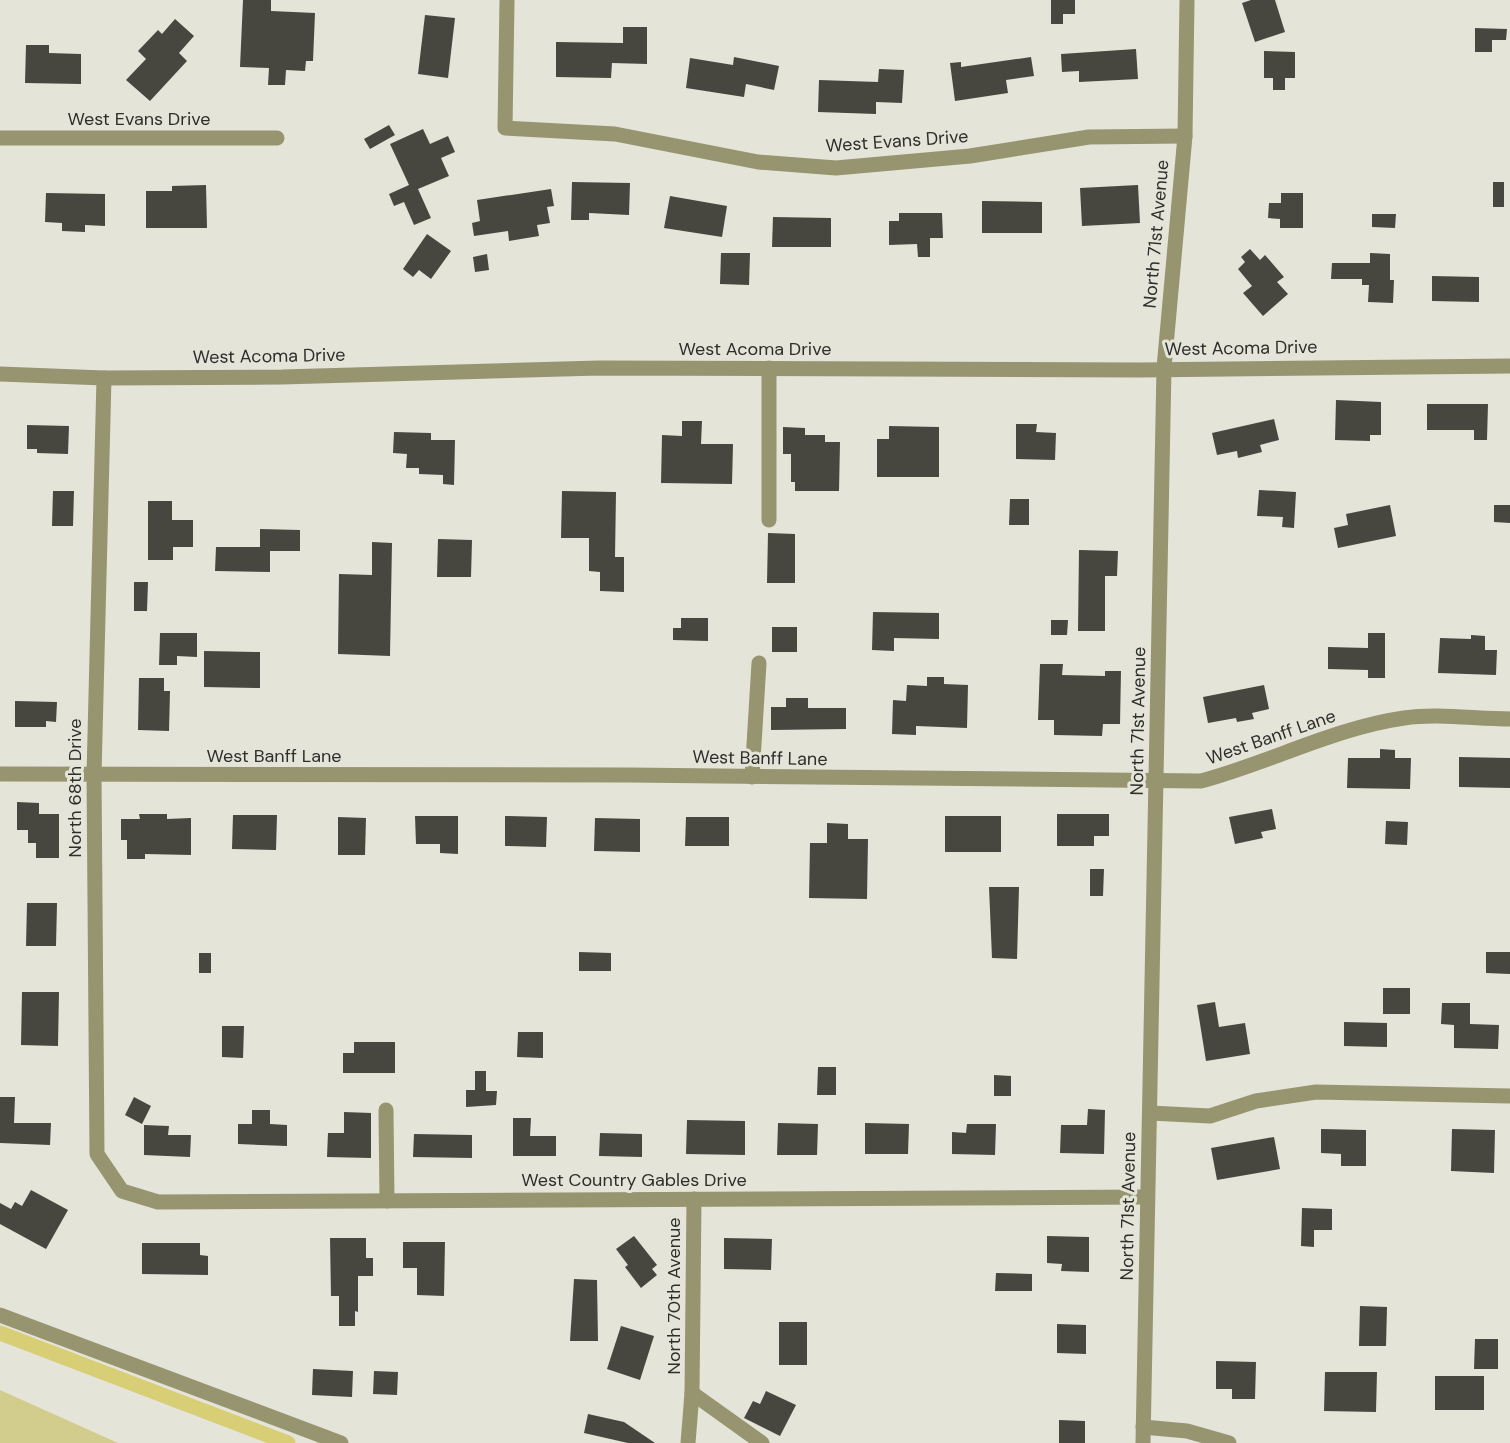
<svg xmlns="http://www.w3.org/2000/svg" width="1510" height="1443" viewBox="0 0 1510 1443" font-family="'DM Sans',sans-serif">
	<rect width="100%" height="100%" fill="#e4e4d9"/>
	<path fill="#d3cd8d" d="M0,1390l118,53h-118z"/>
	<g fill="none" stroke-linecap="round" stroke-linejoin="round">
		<path stroke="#d7ce75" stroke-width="15" d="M0,1333l288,110"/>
	</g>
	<g fill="#48473f">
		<path d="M243,0h28v11l44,2 -2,48h-7l-1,10 -19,-1 -1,15h-17l1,-17 -29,-1z"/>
		<path d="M1051,0h24v14h-12v10h-12z"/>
		<path d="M1251,0h24l10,32 -30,10 -13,-39z"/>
		<path d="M425,15l30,3 -7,60 -30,-4z"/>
		<path d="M175,19l19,17 -15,17 8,8 -37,40 -24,-21 20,-21 -8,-8 20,-21 4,4z"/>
		<path d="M623,27h24v37l-35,-1 -1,15 -55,-1v-35l67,1z"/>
		<path d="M1475,28l32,1 -1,11h-14v12h-17z"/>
		<path d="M26,45h23v8l32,1v30l-56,-1z"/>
		<path d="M1136,49l2,30 -59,3v-11l-17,1 -1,-18z"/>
		<path d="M1264,51l31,1v26h-10v12h-12v-12h-9z"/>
		<path d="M734,57l45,9 -5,24 -28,-6 -2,13 -58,-9 4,-30 43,7z"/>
		<path d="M1031,57l3,19 -28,4 2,13 -53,8 -5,-38 11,-1v5z"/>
		<path d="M879,69l25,1 -2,33 -26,-1v12l-58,-2 1,-32 59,2z"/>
		<path d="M389,125l6,10 -25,14 -6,-10z"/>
		<path d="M423,129l7,15 18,-8 7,16 -14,6 8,18 -31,13 13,29 -17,7 -10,-23 -10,4 -5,-12 20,-9 -19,-41z"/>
		<path d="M572,182l58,1 -1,32 -40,-2v7h-18z"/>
		<rect x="1493" y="182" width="11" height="25"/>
		<path d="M206,185l1,43h-61v-37h26v-5z"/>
		<path d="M1138,185l2,38 -58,3 -2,-38z"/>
		<path d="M551,189l3,17 -7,1 3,16 -13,2 2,11 -30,5 -1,-10 -34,5 -2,-13 8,-2 -3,-21z"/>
		<path d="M46,193l59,1v32l-20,-1v7l-23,-1v-8l-17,-1z"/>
		<path d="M1281,193h22v35h-23v-9l-12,-1 1,-15h12z"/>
		<path d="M670,196l57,10 -5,31 -58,-9z"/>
		<path d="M982,201l60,1v31h-60z"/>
		<path d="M899,213h43l1,25h-13v19h-12l-1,-13 -28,1v-24h10z"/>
		<path d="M1372,214h24l-1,14 -23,-1z"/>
		<path d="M773,217l58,1v29h-59z"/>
		<path d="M427,234l24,17 -20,28 -12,-9 -6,7 -10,-8z"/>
		<path d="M1250,249l10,11 5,-5 19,22 -7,5 11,12 -25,22 -20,-23 9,-7 -14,-17 7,-7 -4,-5z"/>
		<path d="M721,253h29l-1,32 -29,-1z"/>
		<path d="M1370,253l20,1v26h4l-1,23 -25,-1 1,-17h-7v-6h-31l1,-16h38z"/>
		<path d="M487,254l2,16 -14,2 -2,-15z"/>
		<path d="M1432,276l47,1v25l-47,-1z"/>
		<path d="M1336,400l45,2v33h-11v6l-35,-1z"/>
		<path d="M1427,404h61l-1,36h-13v-10h-47z"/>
		<path d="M1274,419l5,21 -19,5 2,7 -24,6 -1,-7 -20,4 -5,-22z"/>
		<path d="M682,421h20l-1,23h32l-1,40 -71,-1 1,-48 20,1z"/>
		<path d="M1016,424h21l-1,8 20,1 -1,27 -39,-1z"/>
		<path d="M27,425l42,1 -1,28 -31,-1v-4h-10z"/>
		<path d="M889,426l50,1v50h-62v-38h12z"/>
		<path d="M783,427l22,1v7h20v7h15l-1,49h-44v-9h-4v-28h-8z"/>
		<path d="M394,432l37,1v7h24l-1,45 -11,-1v-9l-24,-1v-6h-13l1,-14 -14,-1z"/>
		<path d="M1259,490l37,2 -2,36 -12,-1 1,-10 -26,-1z"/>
		<path d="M53,491h21l-1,35h-21z"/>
		<path d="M562,491l54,1 -1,65h9v35l-24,-1v-19l-11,-1v-33h-28z"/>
		<path d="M1010,499h19v26h-20z"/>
		<path d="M148,501h24v19h21v27h-20v13h-25z"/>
		<path d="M1390,505l6,31 -58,12 -4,-20 14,-3 -2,-11z"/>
		<path d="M1494,505h16v18l-16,-1z"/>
		<path d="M260,529l40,1v21h-30v21l-55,-1 1,-24h44z"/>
		<path d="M768,533l27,1v49h-28z"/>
		<path d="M438,539l34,1 -1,37h-34z"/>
		<path d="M372,542l20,1 -2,113 -52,-2 1,-80 33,1z"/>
		<path d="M1079,550l39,1 -1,25h-12v55h-27z"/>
		<path d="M134,582h14l-1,29h-13z"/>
		<path d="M873,612l66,1v26l-45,-1v13l-22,-1z"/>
		<path d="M681,618h27v23l-35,-1v-12h8z"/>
		<path d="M1051,620h17l-1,15h-16z"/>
		<rect x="772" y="627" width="25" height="25"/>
		<path d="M160,633h37v24l-20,-1v9h-18z"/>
		<path d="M1368,633h17v45h-17v-8l-40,-1v-22l40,1z"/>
		<path d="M1471,635l14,1v14h12l-1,25 -58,-2 2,-35 31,1z"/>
		<path d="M204,651l56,1v36l-56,-1z"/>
		<path d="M1040,664h23l-1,11 43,1v-5h16l-1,53h-17l-1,12 -48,-1v-15h-16z"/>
		<path d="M927,677h17v7l24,1 -1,43 -51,-2v9l-24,-1 1,-34 13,1 1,-16 20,1z"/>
		<path d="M139,678h25v13h6l-1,40 -31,-1z"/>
		<path d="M1264,685l5,24 -17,4 2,6 -17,3 -1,-4 -28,5 -5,-26z"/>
		<path d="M786,698h22v10h38v21l-75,1v-23h15z"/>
		<path d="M15,701l42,1 -1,20 -10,-1v6h-31z"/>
		<path d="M1380,749l15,1v8h16l-1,31 -63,-1 1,-30h32z"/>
		<path d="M1459,757l51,1v30l-51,-1z"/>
		<path d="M17,802l22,1v11h20v44h-23v-15h-8v-13h-11z"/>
		<path d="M1272,809l4,20 -15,3 2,6 -28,6 -6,-27z"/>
		<path d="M139,814h28v5l24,-1v37l-46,-1v5h-18v-19h-6v-21h19z"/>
		<path d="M1057,814h52v22h-15v10h-37z"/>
		<path d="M233,815h44l-1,35 -44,-1z"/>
		<path d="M415,816h43v38l-18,-1v-9h-24z"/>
		<path d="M505,816l42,1 -1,30 -41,-1z"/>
		<rect x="945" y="816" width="56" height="36"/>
		<path d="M338,817l28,1 -1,37h-27z"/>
		<path d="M686,817h43v29h-44z"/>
		<path d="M595,818l45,1v33l-46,-1z"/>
		<path d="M1386,821l22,1 -1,23 -22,-1z"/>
		<path d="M827,823l21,1v15h20l-1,60 -58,-1 1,-55h17z"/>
		<path d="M1090,869h14l-1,27h-13z"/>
		<path d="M989,887h30l-2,72 -25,-1z"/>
		<path d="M27,903h30l-1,43h-30z"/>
		<path d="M579,952l32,1v18h-32z"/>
		<path d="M1486,952h24v22l-24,-1z"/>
		<rect x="199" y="953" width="12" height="20"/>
		<rect x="1383" y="988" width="27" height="26"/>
		<path d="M22,992h37l-1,54 -37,-1z"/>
		<path d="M1215,1002l4,25 26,-4 5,31 -44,7 -9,-56z"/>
		<path d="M1442,1003h28v21l29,1 -1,24 -44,-1v-23l-13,-1z"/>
		<path d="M1344,1022l43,1v24l-43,-1z"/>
		<path d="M222,1026h22l-1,32 -21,-1z"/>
		<path d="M518,1032h25v26l-26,-1z"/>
		<path d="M354,1042h41v31h-52v-20h11z"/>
		<path d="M818,1067h18v28h-19z"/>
		<path d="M475,1071h11v20h11l-1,14 -30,2v-17h9z"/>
		<path d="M994,1075l17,1v20h-17z"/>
		<path d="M0,1097h15l-1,26h37l-1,22 -50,-2z"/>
		<path d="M134,1097l17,9 -9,18 -17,-9z"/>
		<path d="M1088,1109l17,1 -1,44 -44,-1 1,-28h26z"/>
		<path d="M252,1110h18v14l17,1v21l-49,-2v-20h14z"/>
		<path d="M344,1112l27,1v45l-44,-1 1,-24h16z"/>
		<path d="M513,1118h18l-1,18h26v20h-43z"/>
		<path d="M687,1120l58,1v34l-59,-1z"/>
		<path d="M778,1123l40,1 -1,31h-40z"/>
		<path d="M865,1123l44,1 -1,30h-43z"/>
		<path d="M967,1124h29l-1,31 -43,-1v-22l14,1z"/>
		<path d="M144,1125l25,1 -1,9h23l-1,22 -46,-2z"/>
		<path d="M1321,1129l45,1v36h-25v-12l-20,-1z"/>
		<path d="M1452,1129l43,1 -1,43 -43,-2z"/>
		<path d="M600,1133l42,1v23l-43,-1z"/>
		<path d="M414,1134l58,1v23l-59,-1z"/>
		<path d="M1274,1137l6,32 -63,11 -6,-32z"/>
		<path d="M31,1190l37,20 -22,39 -46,-25v-21l11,6 4,-7 7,4z"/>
		<path d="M1302,1208l30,1v21h-18v17l-13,-1z"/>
		<path d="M634,1236l23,29 -5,4 5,6 -16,13 -16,-21 3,-2 -12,-16z"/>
		<path d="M1047,1236l42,1v35l-28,-1 1,-7 -15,-1z"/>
		<path d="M330,1238h36v20h7v18h-15v36l-3,-1v15h-16v-30h-8z"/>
		<path d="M724,1238l48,1 -1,31 -47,-1z"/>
		<path d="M403,1242h42l-1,54 -27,-1v-27h-14z"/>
		<path d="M142,1243h58v12l8,1v19l-66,-1z"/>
		<path d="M996,1273l36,1v17h-37z"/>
		<path d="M574,1279l23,1 1,61h-28z"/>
		<path d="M1360,1306l27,1 -1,39h-27z"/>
		<rect x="779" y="1322" width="28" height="43"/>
		<path d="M1057,1324l29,1v29l-29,-1z"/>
		<path d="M621,1326l33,10 -14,44 -33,-11z"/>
		<path d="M1475,1339h23v30h-24z"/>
		<path d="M1216,1361l40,1 -1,37h-23v-10h-16z"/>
		<path d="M313,1369l40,2 -1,26 -40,-2z"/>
		<path d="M374,1371l24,1 -1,23 -24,-1z"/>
		<path d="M1325,1372h52l-1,40 -52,-1z"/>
		<rect x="1435" y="1376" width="49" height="34"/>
		<path d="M766,1391l30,14 -16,31 -36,-18 9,-17 7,3z"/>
		<path d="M588,1414l36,8 31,21h-27l-44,-10z"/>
		<path d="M1059,1420l26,1v22h-26z"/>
	</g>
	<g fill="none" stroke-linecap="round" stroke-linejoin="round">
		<g stroke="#979470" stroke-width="15">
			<path d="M507,0l-2,128 110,6 143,28 78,6 134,-12 119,-19 96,-1"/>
			<path d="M0,138h277"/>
			<path d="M0,374l104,4 178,-1 317,-9 541,2 370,-4"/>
			<path d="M104,378l-10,397 3,379 25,37 36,11 989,-5"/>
			<path d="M769,520v-152"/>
			<path d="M0,774l629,1 572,6c68,-18 133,-53 203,-63 33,-5 72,1 106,1"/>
			<path d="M752,777l7,-114"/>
			<path d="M386,1110l1,91"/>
			<path d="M1150,1113l60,3 46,-15 60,-9 194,4"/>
			<path d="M0,1315l341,128"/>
			<path d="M692,1393l70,50"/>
			<path d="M1143,1427l44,4 42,12"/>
			<path d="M688,1443l4,-50 2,-194"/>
			<path d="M1143,1443l21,-1075 21,-232 2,-136"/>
		</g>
	</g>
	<g text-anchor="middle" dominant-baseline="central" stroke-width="6" stroke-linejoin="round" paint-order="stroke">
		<g font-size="18" fill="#2e2e2a" stroke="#e4e4d9">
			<text x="139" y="119">West Evans Drive</text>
			<text transform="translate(897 141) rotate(-4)">West Evans Drive</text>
			<text transform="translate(1156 234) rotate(-85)">North 71st Avenue</text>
			<text transform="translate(1241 348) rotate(-1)">West Acoma Drive</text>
			<text x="755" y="349">West Acoma Drive</text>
			<text transform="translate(269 356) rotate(-1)">West Acoma Drive</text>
			<text transform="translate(1138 721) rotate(-89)">North 71st Avenue</text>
			<text transform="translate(1271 737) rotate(-19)">West Banff Lane</text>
			<text x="274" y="756">West Banff Lane</text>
			<text transform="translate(760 758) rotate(1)">West Banff Lane</text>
			<text transform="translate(75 788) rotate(-90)">North 68th Drive</text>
			<text x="634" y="1180">West Country Gables Drive</text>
			<text transform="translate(1128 1206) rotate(-89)">North 71st Avenue</text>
			<text transform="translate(674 1296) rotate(-90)">North 70th Avenue</text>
		</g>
	</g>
</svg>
